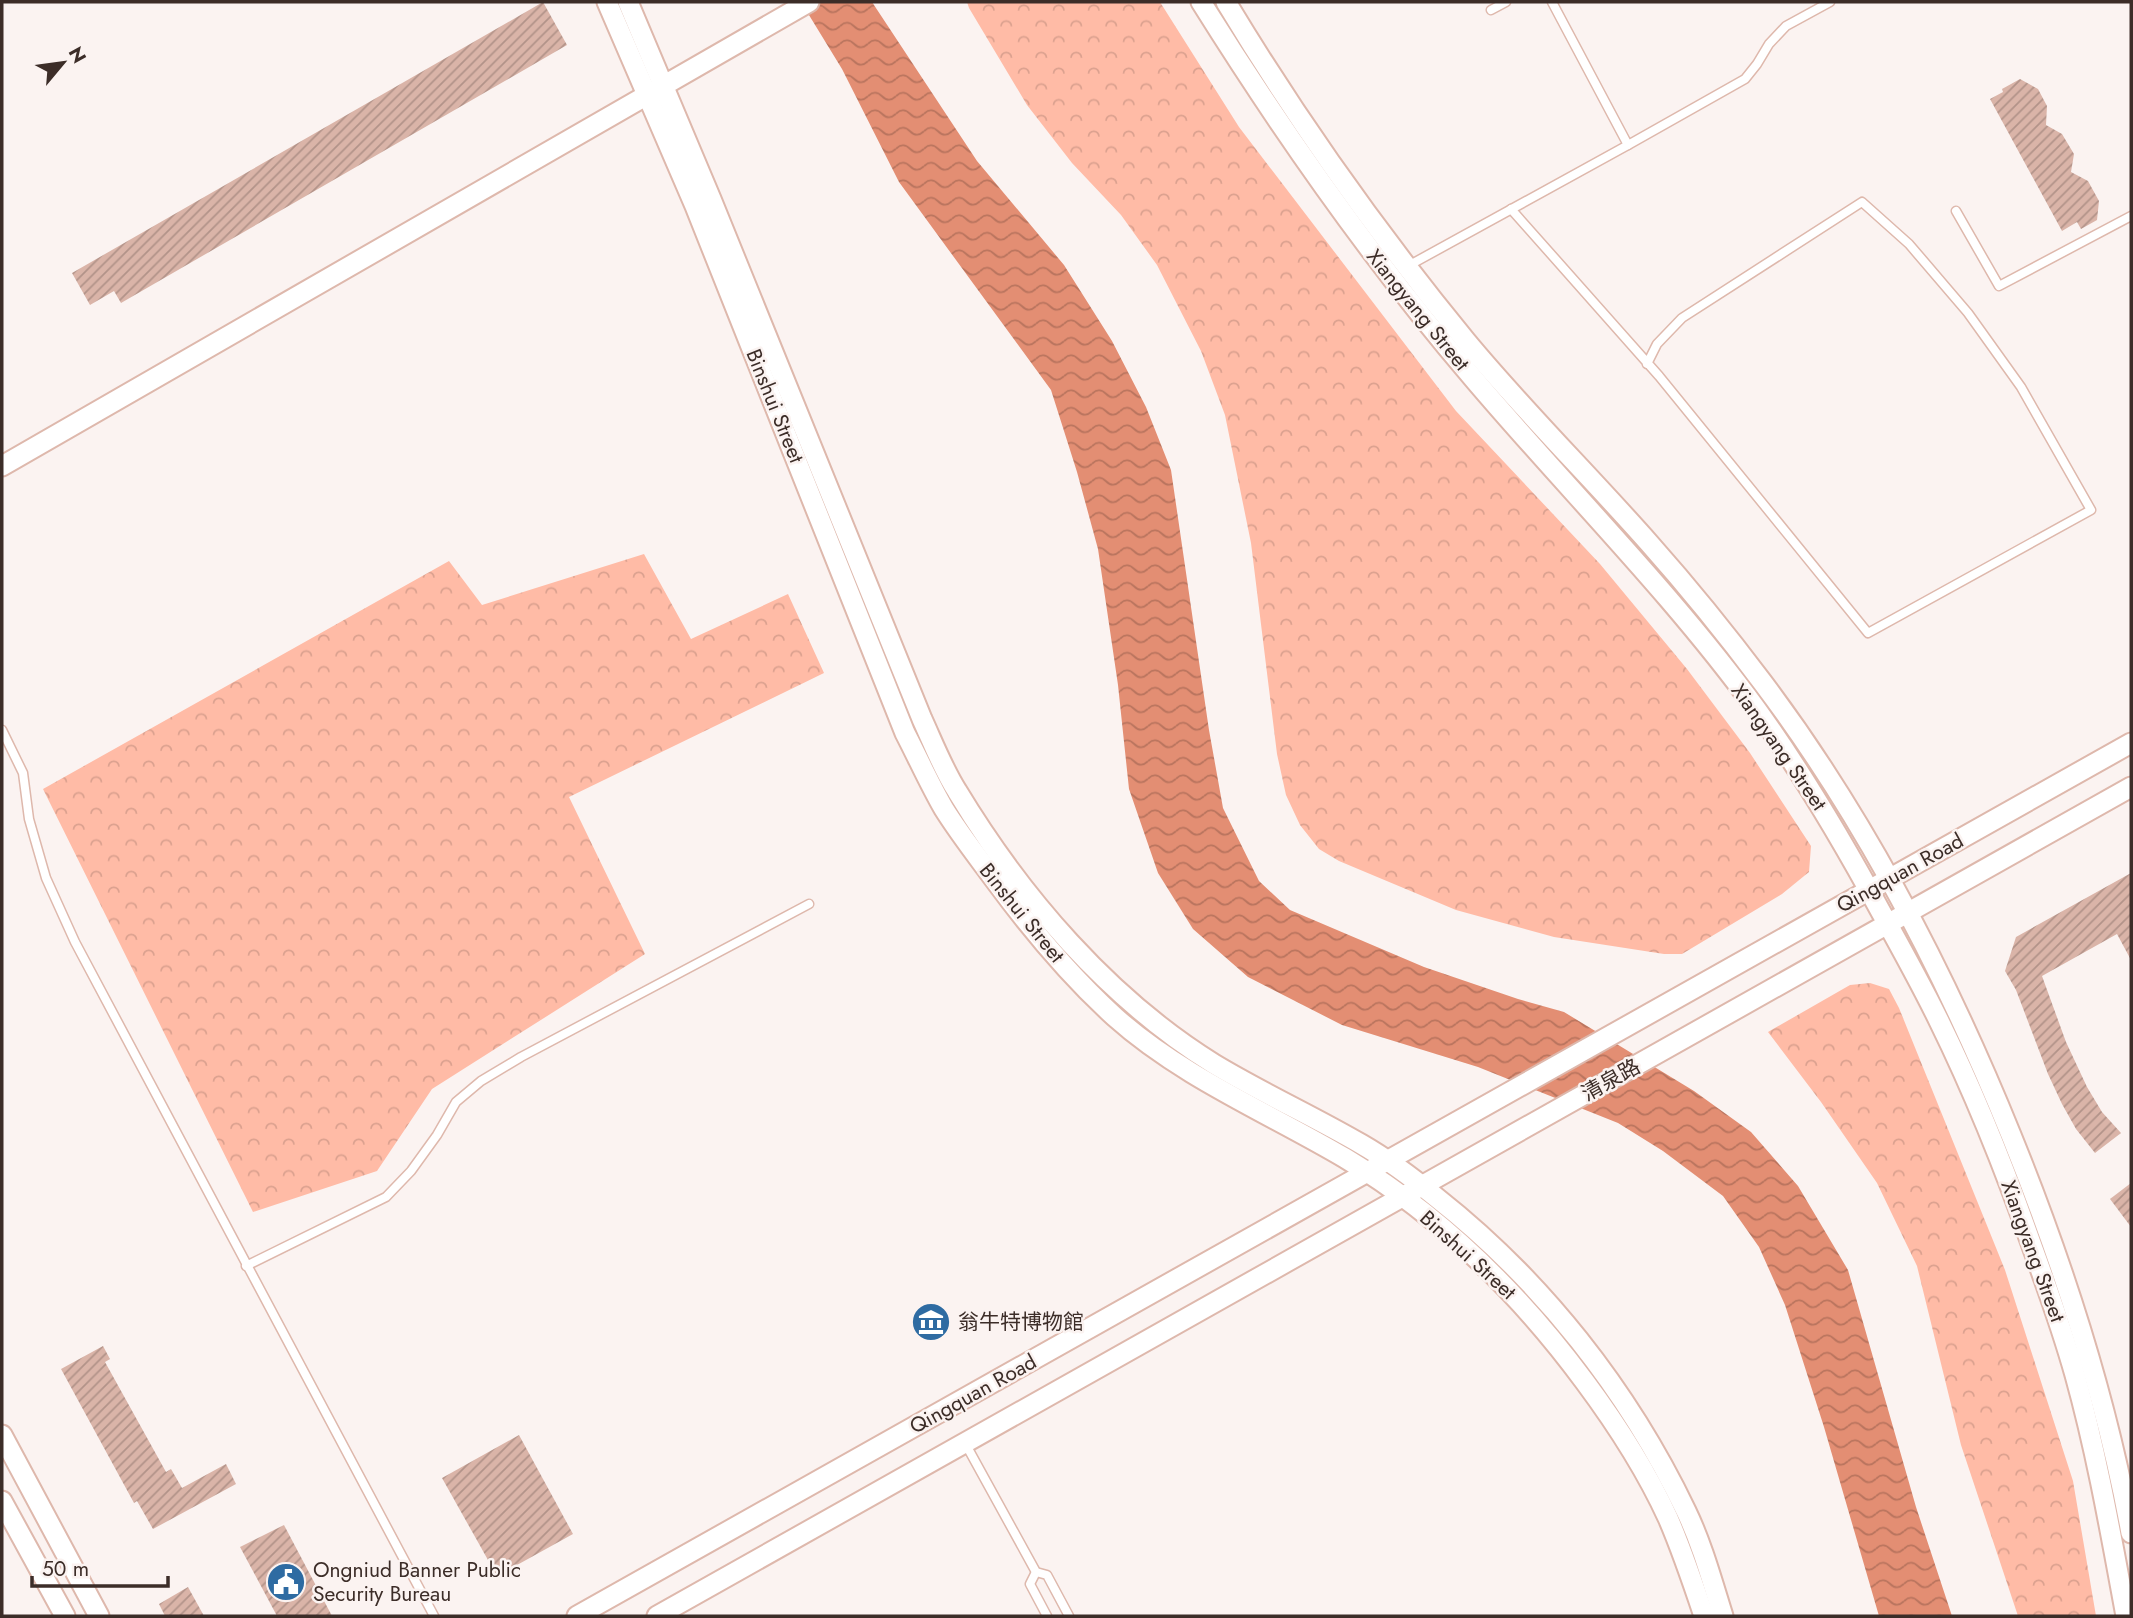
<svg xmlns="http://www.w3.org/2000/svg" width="2133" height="1618" viewBox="0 0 2133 1618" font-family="Jost,'Noto Sans SC',sans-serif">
	<defs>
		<pattern id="forest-crowns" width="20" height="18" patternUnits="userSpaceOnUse" patternTransform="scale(1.75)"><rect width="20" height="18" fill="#ffbba6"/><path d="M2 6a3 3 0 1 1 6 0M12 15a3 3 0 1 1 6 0" fill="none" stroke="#dba18f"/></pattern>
		<pattern id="water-waves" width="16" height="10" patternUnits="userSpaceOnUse" patternTransform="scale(1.75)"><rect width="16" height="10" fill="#e38e73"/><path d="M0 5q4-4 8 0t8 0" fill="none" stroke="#b9745e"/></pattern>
		<pattern id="building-hatch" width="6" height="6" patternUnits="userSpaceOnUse" patternTransform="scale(1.75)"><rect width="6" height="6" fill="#dab4a8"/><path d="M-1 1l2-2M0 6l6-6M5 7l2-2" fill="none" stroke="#b29389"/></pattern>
	</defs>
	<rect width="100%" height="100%" fill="#fbf3f1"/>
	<g fill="url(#forest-crowns)">
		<path d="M967,2h193l79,125 217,284 144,153 87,105 63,84 61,93 -2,26 -27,22 -100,60h-18l-110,-17 -98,-27 -117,-49 -20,-12 -19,-24 -14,-30 -9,-41 -26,-211 -26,-128 -24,-64 -44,-86 -36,-50 -49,-52 -45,-58 -58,-97z"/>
		<path d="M644,554l47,85 97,-45 36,79 -255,124 76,157 -213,135 -55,82 -124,41 -210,-423 406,-228 33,44z"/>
		<path d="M1870,983l19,6 10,19 106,262 68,211 23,135h-78l-57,-171 -44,-179 -40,-83 -56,-81 -53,-70 82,-47z"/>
	</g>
	<path fill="url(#water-waves)" d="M801,2h71l105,159 87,104 48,76 34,66 25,63 38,260 14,78 36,73 31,29 134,57 94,32 46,13 130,79 57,41 47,54 50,84 68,237 36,109h-73l-55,-189 -39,-122 -26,-58 -36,-51 -60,-45 -45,-28 -140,-56 -136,-42 -94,-48 -55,-48 -35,-56 -29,-84 -11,-104 -20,-136 -21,-77 -26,-82 -152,-208 -57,-113z"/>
	<g fill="url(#building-hatch)">
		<path d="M543,2l24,43 -446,258 -7,-12 -24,14 -18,-32z"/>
		<path d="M2020,79l18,10 9,17 -1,19 16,9 12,20 -3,18 17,9 11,20 -2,19 -16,9 -4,-7 -15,9 -72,-132 13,-7 -1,-3z"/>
		<path d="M2131,873v87l-14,-26 -75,42 24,66 21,45 15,25 19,21 -26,20 -19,-24 -14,-25 -14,-30 -32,-84 -11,-19 11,-34z"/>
		<path d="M2131,1183v44l-21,-28z"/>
		<path d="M103,1346l7,13 -5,3 61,110 5,-3 11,19 44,-24 10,20 -83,45 -16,-28 -3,2 -73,-134z"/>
		<path d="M519,1435l54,99 -76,42 -55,-98z"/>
		<path d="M284,1525l48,91h-55l-37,-69z"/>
		<path d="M188,1587l16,29h-39l-6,-12z"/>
	</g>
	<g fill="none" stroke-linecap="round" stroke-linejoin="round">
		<g stroke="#deb8ac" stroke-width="11">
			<g id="service">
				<path d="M1491,10l15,-8"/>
				<path d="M1628,145l117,-66 12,-15 12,-20 17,-18 44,-24"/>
				<path d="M1511,209l148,167 209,257 223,-123 -70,-123 -53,-74 -59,-69 -47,-42 -180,116 -25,26 -10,20"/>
				<path d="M1956,211l43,75 132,-70"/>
				<path d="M1408,266l220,-121 -76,-143"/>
				<path d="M2,730l21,43 6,46 17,59 29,64 359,674"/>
				<path d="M246,1266l140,-69 25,-26 26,-36 19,-33 25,-21 40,-24 288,-153"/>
				<path d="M965,1443l71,129 11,3 22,41"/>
				<path d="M1036,1572l-6,12 17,32"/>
			</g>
		</g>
		<g stroke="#deb8ac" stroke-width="23">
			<g id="tertiary">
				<path d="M607,2l88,204 210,527c13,25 25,52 39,76 15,24 33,47 50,70 36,49 76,97 121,138 67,60 154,96 230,141 95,57 175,136 240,224 32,43 61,88 83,136 14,32 25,65 36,98"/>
				<path d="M628,2l83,197 211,520c11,24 21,50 35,72 64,106 152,208 257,273 48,29 99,52 147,80 26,15 53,35 76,54 105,83 191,192 249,313 16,33 26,70 37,105"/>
				<path d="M1201,2c82,131 171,258 272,376 94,111 198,214 284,332 46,64 86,132 124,202 20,36 40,72 58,109 36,73 67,151 94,228 15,41 30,83 42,126 22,79 36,160 51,241"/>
				<path d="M1226,2c71,118 152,232 240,339 58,70 123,134 183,202 40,45 78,92 114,140 104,138 183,292 248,452 52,128 95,261 120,398"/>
				<path d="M2,466l807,-464"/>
				<path d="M2,1435l97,181"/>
				<path d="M2,1501l63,115"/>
				<path d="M577,1616l1554,-873"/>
				<path d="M657,1616l1474,-829"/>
			</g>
		</g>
		<use href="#service" stroke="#fff" stroke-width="8"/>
		<use href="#tertiary" stroke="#fff" stroke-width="19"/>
	</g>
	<defs>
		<g id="museum-disc" transform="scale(2.0125)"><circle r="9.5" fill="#2e6ba2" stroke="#fbf3f1"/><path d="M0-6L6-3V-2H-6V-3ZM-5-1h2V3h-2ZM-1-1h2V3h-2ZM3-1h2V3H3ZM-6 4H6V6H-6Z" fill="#fff"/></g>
		<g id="civic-disc" transform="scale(2.0125)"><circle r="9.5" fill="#2e6ba2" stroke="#fbf3f1"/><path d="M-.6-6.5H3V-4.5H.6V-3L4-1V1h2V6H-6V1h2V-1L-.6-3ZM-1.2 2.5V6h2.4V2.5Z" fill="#fff"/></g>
	</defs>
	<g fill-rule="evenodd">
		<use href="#museum-disc" x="931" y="1322"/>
		<use href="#civic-disc" x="286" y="1582"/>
	</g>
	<g text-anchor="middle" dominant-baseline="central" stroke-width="5" stroke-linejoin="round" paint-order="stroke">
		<g font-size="21" fill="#3c2d28" stroke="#fbf3f1">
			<text transform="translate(1418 310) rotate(51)">Xiangyang Street</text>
			<text transform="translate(775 406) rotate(68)">Binshui Street</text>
			<text transform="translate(1779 747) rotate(55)">Xiangyang Street</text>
			<text transform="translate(1900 873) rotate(-29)">Qingquan Road</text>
			<text transform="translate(1022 913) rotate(51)">Binshui Street</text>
			<text transform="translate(1611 1080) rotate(-29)">清泉路</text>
			<text transform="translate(2033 1251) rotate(70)">Xiangyang Street</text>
			<text transform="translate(1468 1255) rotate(42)">Binshui Street</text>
			<text transform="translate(973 1394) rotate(-29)">Qingquan Road</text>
		</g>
		<g font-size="21" fill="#3c2d28" stroke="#fbf3f1" text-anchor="start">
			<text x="958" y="1322">翁牛特博物館</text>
			<text x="313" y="1570">Ongniud Banner Public<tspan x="313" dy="24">Security Bureau</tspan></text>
		</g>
	</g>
	<rect width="2133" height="1618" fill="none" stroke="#3c2d28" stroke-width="7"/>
	<g transform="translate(63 63) rotate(61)" stroke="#fbf3f1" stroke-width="5" paint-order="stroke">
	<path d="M0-5L12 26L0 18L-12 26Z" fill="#3c2d28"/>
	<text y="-10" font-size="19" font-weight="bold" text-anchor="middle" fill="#3c2d28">N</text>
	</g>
	<path d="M32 1576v10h136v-10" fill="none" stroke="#3c2d28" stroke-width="3.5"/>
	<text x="42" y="1576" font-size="21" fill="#3c2d28" stroke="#fbf3f1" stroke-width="5" paint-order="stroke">50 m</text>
</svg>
